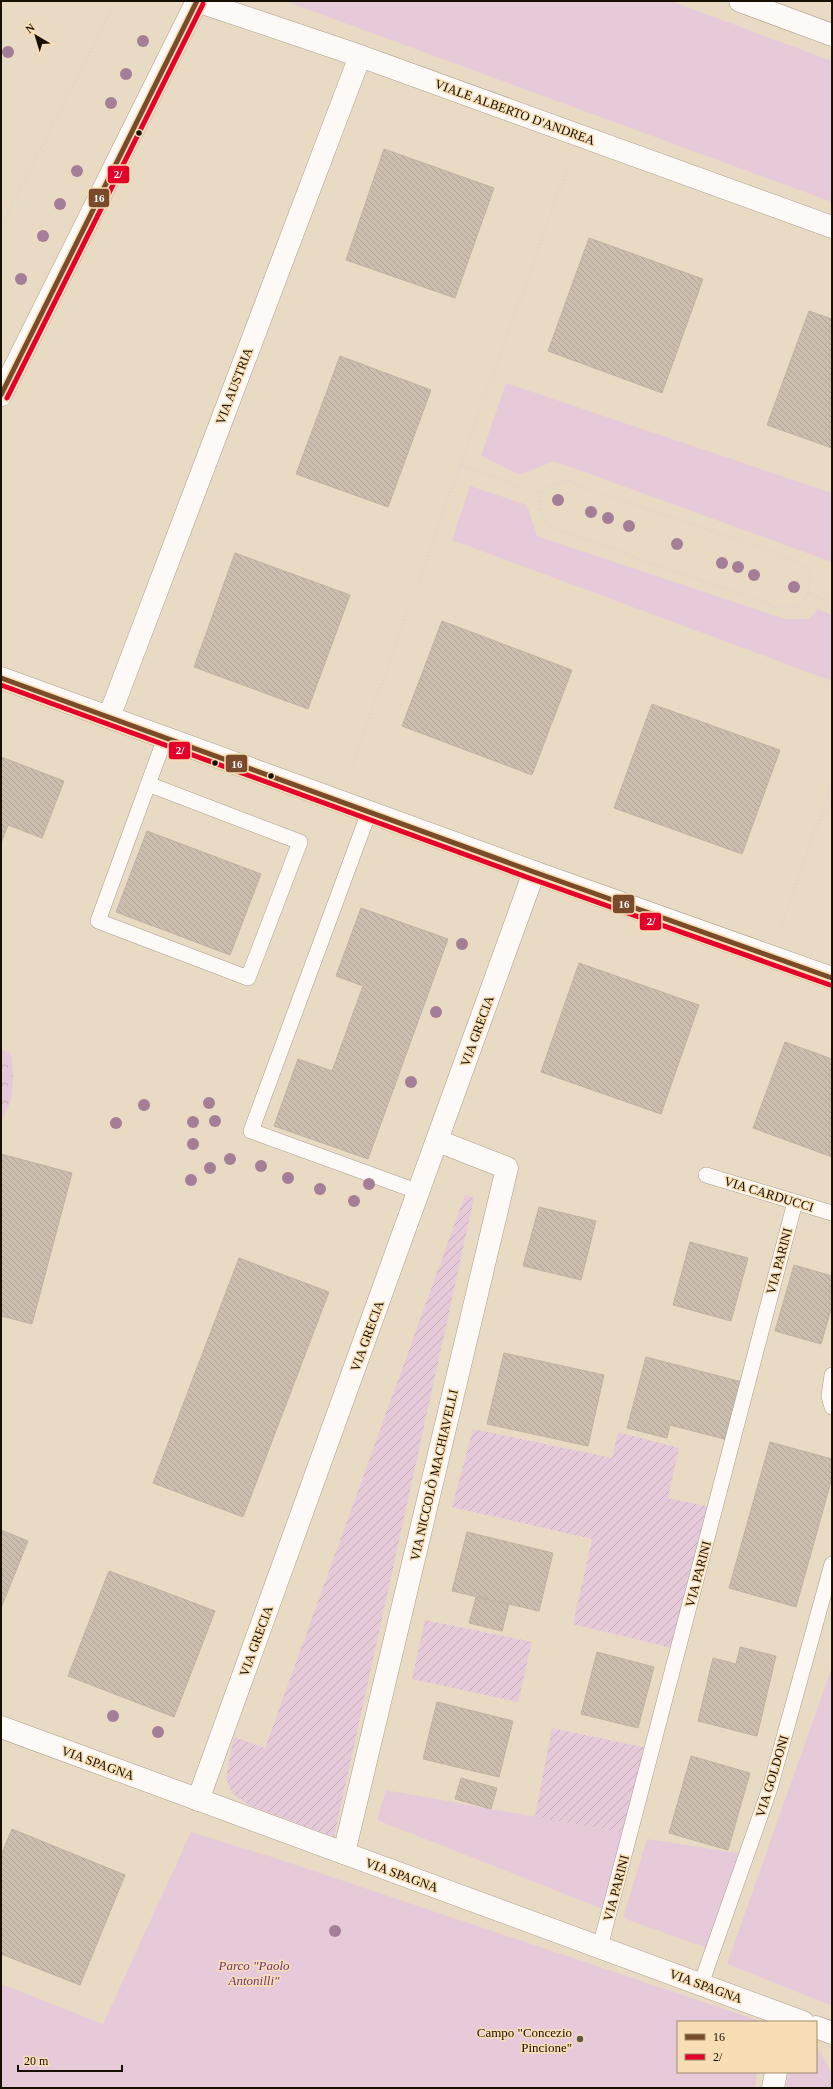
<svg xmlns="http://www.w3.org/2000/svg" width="833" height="2089" viewBox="0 0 833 2089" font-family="'Times New Roman',serif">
	<defs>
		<pattern id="forest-crowns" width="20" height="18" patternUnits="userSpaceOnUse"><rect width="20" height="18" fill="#e6cada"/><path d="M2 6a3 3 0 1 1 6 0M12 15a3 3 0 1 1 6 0" fill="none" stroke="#c5acb9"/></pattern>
		<pattern id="garden-furrows" width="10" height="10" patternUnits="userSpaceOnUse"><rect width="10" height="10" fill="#e6cada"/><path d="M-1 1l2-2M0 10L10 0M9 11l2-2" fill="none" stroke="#c5acb9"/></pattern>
		<pattern id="building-back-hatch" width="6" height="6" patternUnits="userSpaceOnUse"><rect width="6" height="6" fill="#ccbeae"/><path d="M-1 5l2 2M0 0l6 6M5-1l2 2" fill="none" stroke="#aea294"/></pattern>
	</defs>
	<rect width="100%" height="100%" fill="#e9dac3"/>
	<g fill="#e6cada">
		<path d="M285,1h386l161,60v141z"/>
		<path d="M506,383l326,110v69l-278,-101 -34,14 -39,-19z"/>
		<path d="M470,486l57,19 10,31 248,83h24l9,-10 14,6v66l-380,-141z"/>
		<path d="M832,1667v339l-105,-42z"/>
		<path d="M386,1790l240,43 -21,77 -228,-90z"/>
		<path d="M191,1832l87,27 485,163h-85v50h79l-2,16h-754v-104l102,40z"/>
		<path d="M647,1839l97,15 -34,95 -87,-31z"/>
		<path d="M816,2045l16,29v14h-46l2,-16h28z"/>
	</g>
	<path fill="url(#forest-crowns)" d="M1,1050l10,3c3,24 4,48 -10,68z"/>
	<g fill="url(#garden-furrows)">
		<path d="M465,1195l9,3 -140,639 -85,-32 -16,-11 -7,-15 8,-42 31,11z"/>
		<path d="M473,1429l139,29 6,-26 61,16 -11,50 43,9 -35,142 -103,-25 19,-85 -140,-32z"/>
		<path d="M425,1620l107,22 -14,60 -106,-23z"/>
		<path d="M552,1728l95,20 -21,85 -91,-16z"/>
	</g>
	<g fill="url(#building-back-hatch)" stroke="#c0b2a2">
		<path d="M384,149l110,39 -39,110 -109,-38z"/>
		<path d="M589,238l114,41 -41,114 -114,-42z"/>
		<path d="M809,311l23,8v129l-65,-23z"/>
		<path d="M340,356l91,34 -43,117 -92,-33z"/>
		<path d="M235,553l115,42 -42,114 -114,-42z"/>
		<path d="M442,621l130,49 -40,105 -130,-49z"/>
		<path d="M652,704l128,46 -38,104 -128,-46z"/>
		<path d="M1,757l63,24 -22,57 -34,-13 -7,18z"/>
		<path d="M147,831l114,43 -31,81 -114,-43z"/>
		<path d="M361,908l87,31 -80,220 -94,-33 24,-67 34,12 31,-85 -27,-10z"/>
		<path d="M579,963l120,42 -38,109 -120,-42z"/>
		<path d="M785,1042l47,17v98l-79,-29z"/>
		<path d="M1,1154l71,19 -40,151 -31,-8z"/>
		<path d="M539,1207l57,14 -15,59 -58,-14z"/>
		<path d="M690,1242l58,16 -17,63 -58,-16z"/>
		<path d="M239,1258l90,34 -86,225 -90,-34z"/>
		<path d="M794,1265l38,11v30l-11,38 -46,-13z"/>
		<path d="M504,1353l100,22 -16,71 -101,-22z"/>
		<path d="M646,1357l96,25 -14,58 -58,-15 -3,13 -40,-10z"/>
		<path d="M770,1442l62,17v19l-36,129 -67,-19z"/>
		<path d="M1,1530l27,11 -27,67z"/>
		<path d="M467,1532l86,21 -14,58 -87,-20z"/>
		<path d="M109,1571l106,40 -41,106 -106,-41z"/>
		<path d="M476,1597l33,7 -7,27 -33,-8z"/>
		<path d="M740,1647l36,9 -19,80 -59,-15 15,-63 23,6z"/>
		<path d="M597,1652l57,15 -16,61 -57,-14z"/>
		<path d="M437,1702l76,19 -14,56 -76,-18z"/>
		<path d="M691,1756l59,17 -22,77 -59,-17z"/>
		<path d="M461,1778l36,10 -6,21 -36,-10z"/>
		<path d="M12,1829l113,46 -45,110 -79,-31v-99z"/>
	</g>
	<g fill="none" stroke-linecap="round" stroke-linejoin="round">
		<g stroke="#a99e8d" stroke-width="16">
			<g id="lane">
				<path d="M148,784l152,58 -52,136 -150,-57 67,-183"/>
				<path d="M369,812l-118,319 168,61"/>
				<path d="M706,1175l126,38"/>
				<path d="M832,1375l-3,21 3,11"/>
				<path d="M600,1947l195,-745"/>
				<path d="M701,1984l69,-196 62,-224"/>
			</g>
		</g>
		<g stroke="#a99e8d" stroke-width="23">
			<g id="street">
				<path d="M197,1l163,55 472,171"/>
				<path d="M740,1l92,34"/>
				<path d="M1,678l533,194 298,106"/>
				<path d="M109,717l251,-661"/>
				<path d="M1,1727l802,295"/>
				<path d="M198,1800l336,-928"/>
				<path d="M344,1853l163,-685 -69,-27"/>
				<path d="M816,2027l16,6"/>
				<path d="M773,2088l3,-16"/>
			</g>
		</g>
		<g stroke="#a99e8d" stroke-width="23">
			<path id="secondary" d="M1,395l196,-394"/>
		</g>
		<g stroke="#dad5ce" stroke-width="2.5" stroke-dasharray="1 3" stroke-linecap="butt">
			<path d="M1,227l115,-226"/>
			<path d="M462,465l78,29"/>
			<path d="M568,481l226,79 16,12 -2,22 -10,13 -19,1 -229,-81 -8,-13 -2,-20 11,-10z"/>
			<path d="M808,594l24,8"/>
			<path d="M350,771l219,-607"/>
			<path d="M781,926l51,-142"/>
		</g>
		<use href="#lane" stroke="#fcf9f6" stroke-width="15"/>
		<use href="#street" stroke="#fcf9f6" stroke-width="22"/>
		<use href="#secondary" stroke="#fcf9f6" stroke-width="22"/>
		<g stroke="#f8deb4" stroke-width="8">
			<g id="bus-1">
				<path d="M1,395l196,-394"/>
				<path d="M1,678l533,194 298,106"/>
			</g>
		</g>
		<g stroke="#f8deb4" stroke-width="8">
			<g id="bus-2">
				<path d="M7,398l196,-394"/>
				<path d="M1,685l531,194 298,106"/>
			</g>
		</g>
		<use href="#bus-1" stroke="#7a4b2a" stroke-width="5"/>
		<use href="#bus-2" stroke="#e4002b" stroke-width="5"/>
	</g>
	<g fill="#a47e99">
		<circle cx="143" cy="41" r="6"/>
		<circle cx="8" cy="52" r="6"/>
		<circle cx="126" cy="74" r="6"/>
		<circle cx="111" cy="103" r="6"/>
		<circle cx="77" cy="171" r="6"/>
		<circle cx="60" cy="204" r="6"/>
		<circle cx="43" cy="236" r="6"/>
		<circle cx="21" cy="279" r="6"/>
		<circle cx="558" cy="500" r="6"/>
		<circle cx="591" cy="512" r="6"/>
		<circle cx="608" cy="518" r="6"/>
		<circle cx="629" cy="526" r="6"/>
		<circle cx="677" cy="544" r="6"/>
		<circle cx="722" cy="563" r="6"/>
		<circle cx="738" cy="567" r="6"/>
		<circle cx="754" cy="575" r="6"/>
		<circle cx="794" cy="587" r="6"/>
		<circle cx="462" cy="944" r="6"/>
		<circle cx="436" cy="1012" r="6"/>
		<circle cx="411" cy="1082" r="6"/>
		<circle cx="209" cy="1103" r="6"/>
		<circle cx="144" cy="1105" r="6"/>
		<circle cx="215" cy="1121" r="6"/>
		<circle cx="193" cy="1122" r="6"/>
		<circle cx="116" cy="1123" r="6"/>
		<circle cx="193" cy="1144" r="6"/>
		<circle cx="230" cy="1159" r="6"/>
		<circle cx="261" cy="1166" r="6"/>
		<circle cx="210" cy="1168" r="6"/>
		<circle cx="288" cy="1178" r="6"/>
		<circle cx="191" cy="1180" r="6"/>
		<circle cx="369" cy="1184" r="6"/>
		<circle cx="320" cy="1189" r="6"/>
		<circle cx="354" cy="1201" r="6"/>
		<circle cx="113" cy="1716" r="6"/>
		<circle cx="158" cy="1732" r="6"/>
		<circle cx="335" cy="1931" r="6"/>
	</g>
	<g fill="#170f02" stroke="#f8deb4" stroke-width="1.5">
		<circle cx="139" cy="133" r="3.5"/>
		<circle cx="215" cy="763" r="3.5"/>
		<circle cx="271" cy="776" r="3.5"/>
	</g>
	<circle fill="#605646" stroke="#f8deb4" stroke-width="1.5" cx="580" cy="2039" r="4"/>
	<g text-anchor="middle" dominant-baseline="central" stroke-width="3" stroke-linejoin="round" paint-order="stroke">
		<g font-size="13" fill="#170f02" stroke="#f8deb4">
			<text transform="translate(515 112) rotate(20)">VIALE ALBERTO D'ANDREA</text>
			<text transform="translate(234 386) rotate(-69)">VIA AUSTRIA</text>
			<text transform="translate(477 1031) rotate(-70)">VIA GRECIA</text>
			<text transform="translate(769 1194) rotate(17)">VIA CARDUCCI</text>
			<text transform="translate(779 1261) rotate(-75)">VIA PARINI</text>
			<text transform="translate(367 1336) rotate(-70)">VIA GRECIA</text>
			<text transform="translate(434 1475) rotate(-77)">VIA NICCOLÒ MACHIAVELLI</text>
			<text transform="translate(698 1574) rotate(-75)">VIA PARINI</text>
			<text transform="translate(256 1641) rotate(-70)">VIA GRECIA</text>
			<text transform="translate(98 1763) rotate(20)">VIA SPAGNA</text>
			<text transform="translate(772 1776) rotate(-73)">VIA GOLDONI</text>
			<text transform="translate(402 1875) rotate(20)">VIA SPAGNA</text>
			<text transform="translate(616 1888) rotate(-75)">VIA PARINI</text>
			<text transform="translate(706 1986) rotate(20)">VIA SPAGNA</text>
		</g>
		<g font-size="13" font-style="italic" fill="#6b3377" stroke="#f8deb4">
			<text x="254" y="1965">Parco "Paolo<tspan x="254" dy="15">Antonilli"</tspan></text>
		</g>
		<g font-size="13" fill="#170f02" stroke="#f8deb4" text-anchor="end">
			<text x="572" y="2032">Campo "Concezio<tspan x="572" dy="15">Pincione"</tspan></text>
		</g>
	</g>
	<g stroke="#f8deb4" stroke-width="1.5">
		<rect x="107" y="165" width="23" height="19" rx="4" fill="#e4002b"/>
		<rect x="88" y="188" width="22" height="20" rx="4" fill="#7a4b2a"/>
		<rect x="168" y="741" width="23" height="19" rx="4" fill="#e4002b"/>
		<rect x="225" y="754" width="23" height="19" rx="4" fill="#7a4b2a"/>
		<rect x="612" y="894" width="23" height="20" rx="4" fill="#7a4b2a"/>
		<rect x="639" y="912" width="23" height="19" rx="4" fill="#e4002b"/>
	</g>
	<g font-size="11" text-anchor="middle" font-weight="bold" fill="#fff">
		<text x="118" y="178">2/</text>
		<text x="99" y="202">16</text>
		<text x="180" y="754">2/</text>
		<text x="237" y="768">16</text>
		<text x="624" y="908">16</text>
		<text x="651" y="925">2/</text>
	</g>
	<rect width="833" height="2089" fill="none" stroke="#170f02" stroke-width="4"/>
	<rect x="677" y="2021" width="140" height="52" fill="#f8deb4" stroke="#9e8b6d"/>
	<rect x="685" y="2034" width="20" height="6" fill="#7a4b2a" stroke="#9e8b6d"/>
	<text x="713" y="2041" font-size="12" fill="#170f02">16</text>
	<rect x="685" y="2054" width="20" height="6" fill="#e4002b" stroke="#9e8b6d"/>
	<text x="713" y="2061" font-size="12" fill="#170f02">2/</text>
	<g transform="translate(36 36) rotate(322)" stroke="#f8deb4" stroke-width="3" paint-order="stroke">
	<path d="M0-3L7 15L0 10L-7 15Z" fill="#170f02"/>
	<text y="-6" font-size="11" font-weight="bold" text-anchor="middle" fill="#170f02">N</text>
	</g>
	<path d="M18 2065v6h104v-6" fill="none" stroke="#170f02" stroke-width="2"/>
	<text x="24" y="2065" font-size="12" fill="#170f02" stroke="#f8deb4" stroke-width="3" paint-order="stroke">20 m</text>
</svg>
